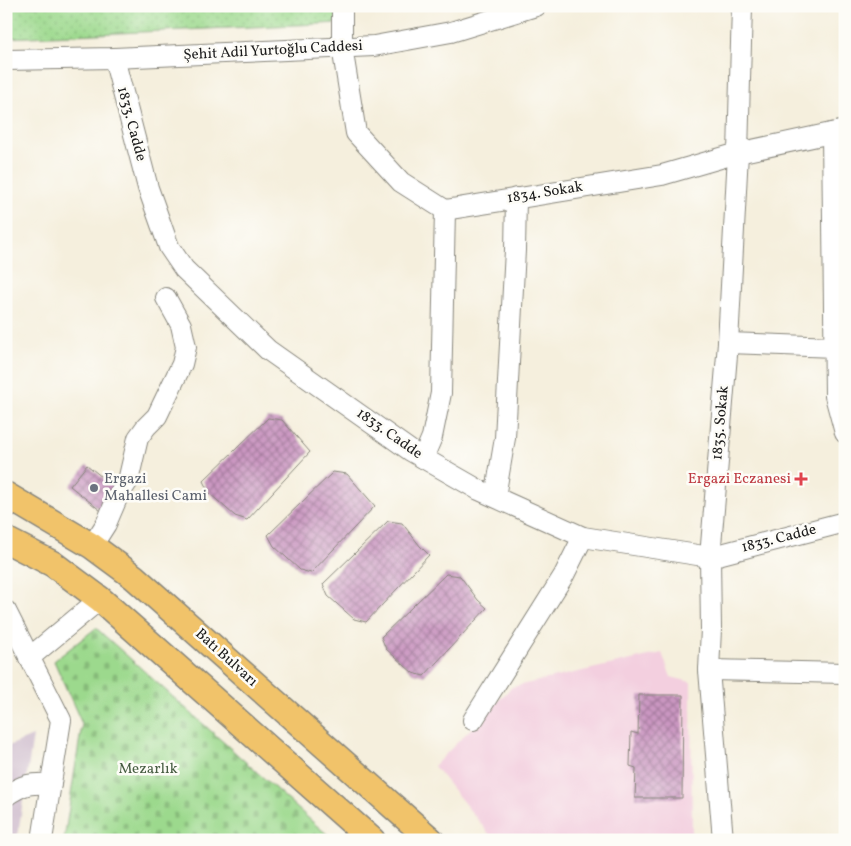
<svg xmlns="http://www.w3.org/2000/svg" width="851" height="846" viewBox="0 0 851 846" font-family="Vollkorn,serif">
	<defs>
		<pattern id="cemetery-stones" width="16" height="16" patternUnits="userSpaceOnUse" patternTransform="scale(1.25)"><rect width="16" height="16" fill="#9cd98d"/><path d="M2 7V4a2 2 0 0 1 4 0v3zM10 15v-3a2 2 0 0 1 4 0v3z" fill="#86ba79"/></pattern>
		<pattern id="park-dots" width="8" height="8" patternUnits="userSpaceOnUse" patternTransform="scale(1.25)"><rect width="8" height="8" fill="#9cd98d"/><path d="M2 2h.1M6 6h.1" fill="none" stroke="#86ba79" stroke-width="1.8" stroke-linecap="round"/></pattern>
		<pattern id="building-cross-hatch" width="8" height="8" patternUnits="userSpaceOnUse" patternTransform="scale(1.25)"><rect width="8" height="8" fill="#ca96c1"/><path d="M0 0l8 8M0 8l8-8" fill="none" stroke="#a37a9c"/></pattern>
	</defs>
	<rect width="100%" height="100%" fill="#fdfcf7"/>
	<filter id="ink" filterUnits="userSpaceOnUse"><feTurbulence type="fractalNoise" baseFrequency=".02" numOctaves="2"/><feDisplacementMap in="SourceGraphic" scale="10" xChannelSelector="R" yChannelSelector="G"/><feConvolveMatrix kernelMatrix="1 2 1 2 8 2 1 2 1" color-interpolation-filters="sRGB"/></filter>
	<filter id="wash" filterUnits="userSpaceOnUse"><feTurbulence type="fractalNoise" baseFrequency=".0096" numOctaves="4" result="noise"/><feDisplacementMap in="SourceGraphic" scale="20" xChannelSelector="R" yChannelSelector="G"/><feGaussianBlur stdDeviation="1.12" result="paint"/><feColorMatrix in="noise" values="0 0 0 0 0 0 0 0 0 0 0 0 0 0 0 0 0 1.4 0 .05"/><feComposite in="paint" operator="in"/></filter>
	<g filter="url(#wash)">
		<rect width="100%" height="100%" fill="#f5efdd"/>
		<path fill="#f3cfdf" d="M662,653l9,24 20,5 1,158h-198l-60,-74 78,-79z"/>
		<path fill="#cfbdce" d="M33,736l-16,104h-11v-93z"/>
		<path fill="url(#cemetery-stones)" stroke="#5c7a54" d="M96,628l220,197 18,15h-270l18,-116 -28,-63z"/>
		<path fill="url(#park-dots)" stroke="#5c7a54" d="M6,6h335v17l-335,15z"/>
		<g id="blocks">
			<g fill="url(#building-cross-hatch)">
				<path d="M268,418l14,2 28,32 -63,68 -12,-4 -26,-23 -6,-12z"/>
				<path d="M87,465l31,25 -17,21 -31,-25z"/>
				<path d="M333,472l14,2 28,32 -64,67 -11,-3 -26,-24 -6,-11z"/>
				<path d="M388,521l14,2 18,23 9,9 -63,67 -12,-3 -26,-23 -5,-12z"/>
				<path d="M446,574l14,2 18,24 9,8 -63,68 -11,-3 -27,-24 -5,-12z"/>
				<path d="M639,695h44l-1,103h-47l1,-30 -6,-2 1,-34 7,2z"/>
			</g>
		</g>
	</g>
	<g filter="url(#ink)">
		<use href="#blocks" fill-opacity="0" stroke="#88867c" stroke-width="1"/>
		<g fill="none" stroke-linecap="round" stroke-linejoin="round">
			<g stroke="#88867c" stroke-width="22">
				<g id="minor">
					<path d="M342,6v41l14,86 45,49 44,28 217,-35 76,-22 107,-23"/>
					<path d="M114,58l34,130 21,59 15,22 84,81 143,101 68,39 104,47 127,20 135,-35"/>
					<path d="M6,60l108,-2 260,-12 77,-14 85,-26"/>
					<path d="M832,133l3,263 10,37"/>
					<path d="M728,343l106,4"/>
					<path d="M423,458l9,-21 9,-44 4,-183"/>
					<path d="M495,497l10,-59 10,-188 1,-52"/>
					<path d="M92,546l14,-22 12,-28 10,-15 10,-43 8,-11 11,-11 25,-52 4,-17 -5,-22 -15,-27"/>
					<path d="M6,611l55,109 -19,120"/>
					<path d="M29,658l71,-59"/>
					<path d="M709,670l136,3"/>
					<path d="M473,720l91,-145 19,-38"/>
					<path d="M6,796c17,-12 24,-13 45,-12"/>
					<path d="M723,840l-14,-170 2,-41 -1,-72 18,-214 10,-190 4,-147"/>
				</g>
			</g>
			<g stroke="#88867c" stroke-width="28">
				<g id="major">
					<path d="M6,495l86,51 42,31 297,263"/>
					<path d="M6,540l47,24 47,35 272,241"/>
				</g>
			</g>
			<use href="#minor" stroke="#fff" stroke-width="20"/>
			<use href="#major" stroke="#f1c36a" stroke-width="25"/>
		</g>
	</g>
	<path fill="#e0444e" stroke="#fdfcf7" stroke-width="2" d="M798.5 471.5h5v5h5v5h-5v5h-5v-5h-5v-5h5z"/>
	<circle fill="#6b7280" stroke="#fdfcf7" stroke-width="2" cx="94" cy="488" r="5"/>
	<g text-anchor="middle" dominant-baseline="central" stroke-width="5" stroke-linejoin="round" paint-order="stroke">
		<g font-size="15" fill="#1c1c1c" stroke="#fdfcf7">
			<text transform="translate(273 51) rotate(-3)">Şehit Adil Yurtoğlu Caddesi</text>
			<text transform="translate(131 124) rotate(75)">1833. Cadde</text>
			<text transform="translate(545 193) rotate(-9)">1834. Sokak</text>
			<text transform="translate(721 423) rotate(-85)">1835. Sokak</text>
			<text transform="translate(389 434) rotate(35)">1833. Cadde</text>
			<text transform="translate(779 539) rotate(-14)">1833. Cadde</text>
			<text transform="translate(226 658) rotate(42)">Batı Bulvarı</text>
		</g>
		<g font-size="15" fill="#5b616d" stroke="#fdfcf7" text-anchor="start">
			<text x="104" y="479">Ergazi<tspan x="104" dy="17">Mahallesi Cami</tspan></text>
		</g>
		<g font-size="15" fill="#be3a42" stroke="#fdfcf7" text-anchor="end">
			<text x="791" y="479">Ergazi Eczanesi</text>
		</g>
		<g font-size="15" fill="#495e44" stroke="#fdfcf7">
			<text x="148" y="769">Mezarlık</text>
		</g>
	</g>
	<rect width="851" height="846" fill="none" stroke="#fdfcf7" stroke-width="25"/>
</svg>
